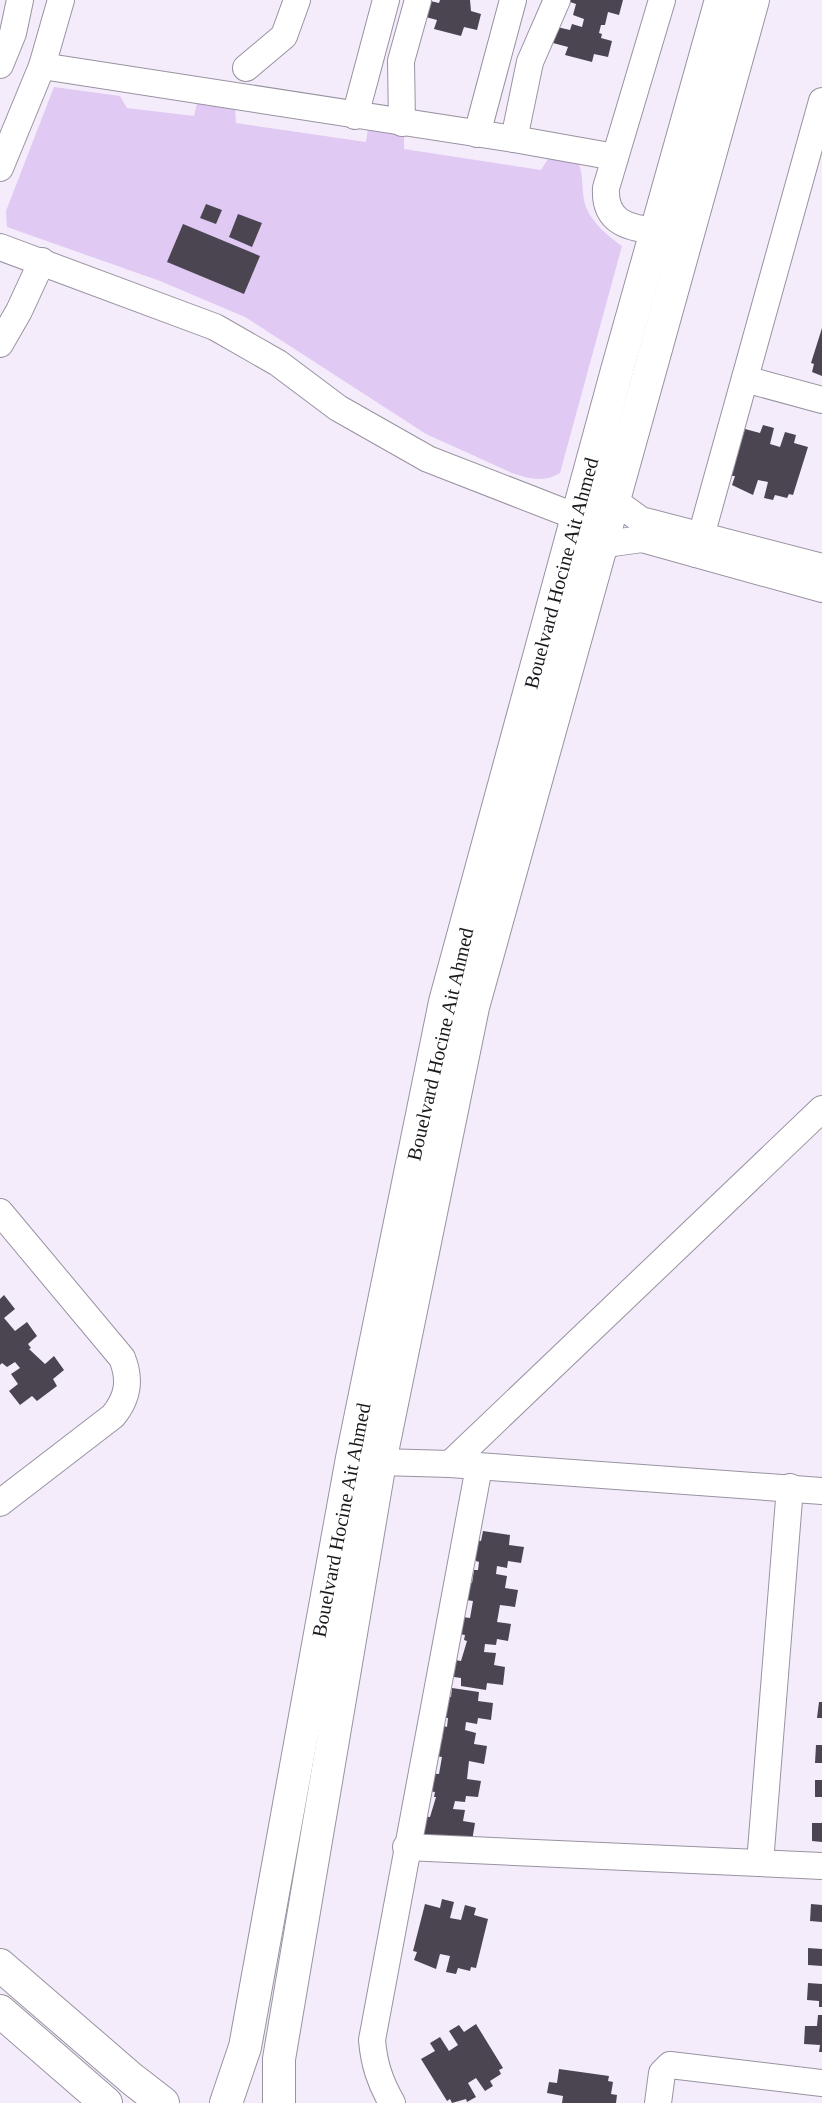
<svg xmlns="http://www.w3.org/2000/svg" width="822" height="2103" viewBox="0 0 822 2103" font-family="Georgia,serif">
	<rect width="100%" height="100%" fill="#f4ecfb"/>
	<path fill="#e0c9f3" d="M54,87l66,9 7,12 67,8 3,-13 38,5 1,15 130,19 2,-14 36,7v14l137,21 7,-11 31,5c5,14 2,31 7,43 6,16 23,30 36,39l-62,227c-16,10 -31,6 -48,0l-86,-39 -181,-117 -85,-36 -153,-54 -1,-16z"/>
	<g fill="#4b4551">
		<path d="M426,0l13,3 1,-3h30l1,11 10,3 -4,16 -13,-3 -3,9 -27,-7 3,-9 -15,-4z"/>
		<path d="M564,0h59l-4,15 -11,-3 -3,13h-4l-2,8 3,1 -1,4 11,3 -4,16 -14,-3 -2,8 -27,-7 3,-8 -15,-4 4,-16 13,3 2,-6 10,3 2,-8 -11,-4 3,-11z"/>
		<path d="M206,204l16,6 -6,14 -16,-6z"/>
		<path d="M238,214l24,9 -10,24 -23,-10z"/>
		<path d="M183,224l77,32 -16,38 -77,-32z"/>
		<path d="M822,328v48l-10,-4 2,-8 -3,-1z"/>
		<path d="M763,425l11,3 -4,16 10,3 5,-15 11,3 -2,8 14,4 -15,48 -4,-1 -2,4 -12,-3 -2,5 -9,-2 4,-16 -10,-2 -5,15 -21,-10 3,-9h-4l14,-47 15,4z"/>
		<path d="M4,1295l11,14 -11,9 11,13 12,-9 10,14 -9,8 3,4 -2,1 16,15 9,-8 10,14 -11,9 4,7 -20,15 -5,-5 -12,9 -11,-14 9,-7 -7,-10 9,-6 -5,-6 -8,5 -5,-4 -2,2v-66z"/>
		<path d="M483,1531l27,4 -1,10 15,2 -3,16 -13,-2 -1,7 -10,-2 -1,8 11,2 -2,12 13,2 -3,17 -15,-2 -3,17 14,2 -3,17 -11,-2 -1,6 -11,-1 -1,8 12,1 -2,12 11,2 -2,18 -16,-2 -1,7 -25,-4v-8l-14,-2 2,-17 12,2 6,-20 -3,-1 1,-5 -12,-2 2,-17 15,2 3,-17 -14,-2 2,-17 11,1 2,-13h4l1,-8 -3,-1v-4l-11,-2 3,-17 13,3z"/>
		<path d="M452,1688l27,4 -1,9 15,2 -2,17 -13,-2 -1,6 -11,-2 -1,8 11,3 -2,11 13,2 -3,18 -15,-3 -2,18 14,2 -3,16 -12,-1 -1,6 -10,-1 -2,8 12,1 -2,11 12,2 -3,18 -42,2 1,-8 -15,-2 2,-17 12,1 6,-20h-2l1,-5 -13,-2 3,-17 14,1 3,-17 -14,-2 3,-17 11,2 2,-14 3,1 1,-9h-3l-8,-23 14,2z"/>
		<path d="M819,1702h3v16h-5z"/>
		<path d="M816,1745h6v18h-7z"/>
		<rect x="815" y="1780" width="7" height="17"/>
		<path d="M812,1823h10v19l-10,-1z"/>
		<path d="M442,1899l12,3 -4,16 11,2 4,-15 11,3 -2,7 14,4 -12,49 -5,-1 -1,4 -12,-3 -2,6 -10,-2 4,-16 -10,-2 -4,15 -22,-9 3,-8 -4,-1 12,-47 15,4z"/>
		<path d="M811,1904l11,1v17l-12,-1z"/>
		<path d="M808,1948l14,1v17l-14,-1z"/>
		<path d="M808,1983l14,1v23h-3v-6l-12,-1z"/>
		<path d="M818,2015h4v37h-3l1,-7 -16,-1 1,-18h12z"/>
		<path d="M476,2024l27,44 -4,2 2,4 -11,7 3,5 -8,5 -9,-13 -8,5 8,14 -9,5 -1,-3 -14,4 -2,-4 -3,2 -26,-42 14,-8 -5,-8 10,-6 9,14 9,-6 -9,-14 10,-6 5,7z"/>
		<path d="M559,2069l50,7 -1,5 5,1 -2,12 6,1 -1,8h-54l1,-7 -16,-3 2,-11 8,1z"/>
	</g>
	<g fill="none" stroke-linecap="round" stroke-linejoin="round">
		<g stroke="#9992a0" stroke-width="28">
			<g id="minor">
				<path d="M0,65l13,-32 7,-33"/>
				<path d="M42,66l472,73 101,18"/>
				<path d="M246,68l38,-32 13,-36"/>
				<path d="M355,116l31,-116"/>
				<path d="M402,123l-1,-62 17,-61"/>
				<path d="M477,134l36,-134"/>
				<path d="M514,139l16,-77 27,-62"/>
				<path d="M0,168l42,-102 19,-66"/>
				<path d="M656,231c-28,-3 -52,-9 -50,-43l56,-188"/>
				<path d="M0,247l215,80 63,36 60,45 90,51 149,58"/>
				<path d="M0,344l19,-33 23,-50"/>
				<path d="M745,379l77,21"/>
				<path d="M612,499l29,21 181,47"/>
				<path d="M598,550l15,-7 29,-4 180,50"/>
				<path d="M696,554l126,-453"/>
				<path d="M0,1212l122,146c9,22 6,40 -9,58l-113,87"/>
				<path d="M380,1462l70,2 372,27"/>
				<path d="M450,1464l372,-355"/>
				<path d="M406,1847l416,19"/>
				<path d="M760,1863l30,-376"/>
				<path d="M392,2103c-12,-21 -18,-39 -20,-63l107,-573"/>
				<path d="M658,2103l4,-30 8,-8 152,18"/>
			</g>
		</g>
		<g stroke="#9992a0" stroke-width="34">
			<g id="major">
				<path d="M0,1965l132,114 31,24"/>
				<path d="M0,2011l106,92"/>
				<path d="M226,2103l19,-56 107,-589 93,-456 171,-628 105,-374"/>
				<path d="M279,2103v-44l101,-597 93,-455 280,-1007"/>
			</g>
		</g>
		<use href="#minor" stroke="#fff" stroke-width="26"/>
		<use href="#major" stroke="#fff" stroke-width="32"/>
	</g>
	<g text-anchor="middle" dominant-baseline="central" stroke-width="6" stroke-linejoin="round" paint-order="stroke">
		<g font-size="20" fill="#1b191e" stroke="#fff">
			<text transform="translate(561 573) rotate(-75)">Bouelvard Hocine Ait Ahmed</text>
			<text transform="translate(440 1044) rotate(-77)">Bouelvard Hocine Ait Ahmed</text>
			<text transform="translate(341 1520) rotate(-79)">Bouelvard Hocine Ait Ahmed</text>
		</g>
	</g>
</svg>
